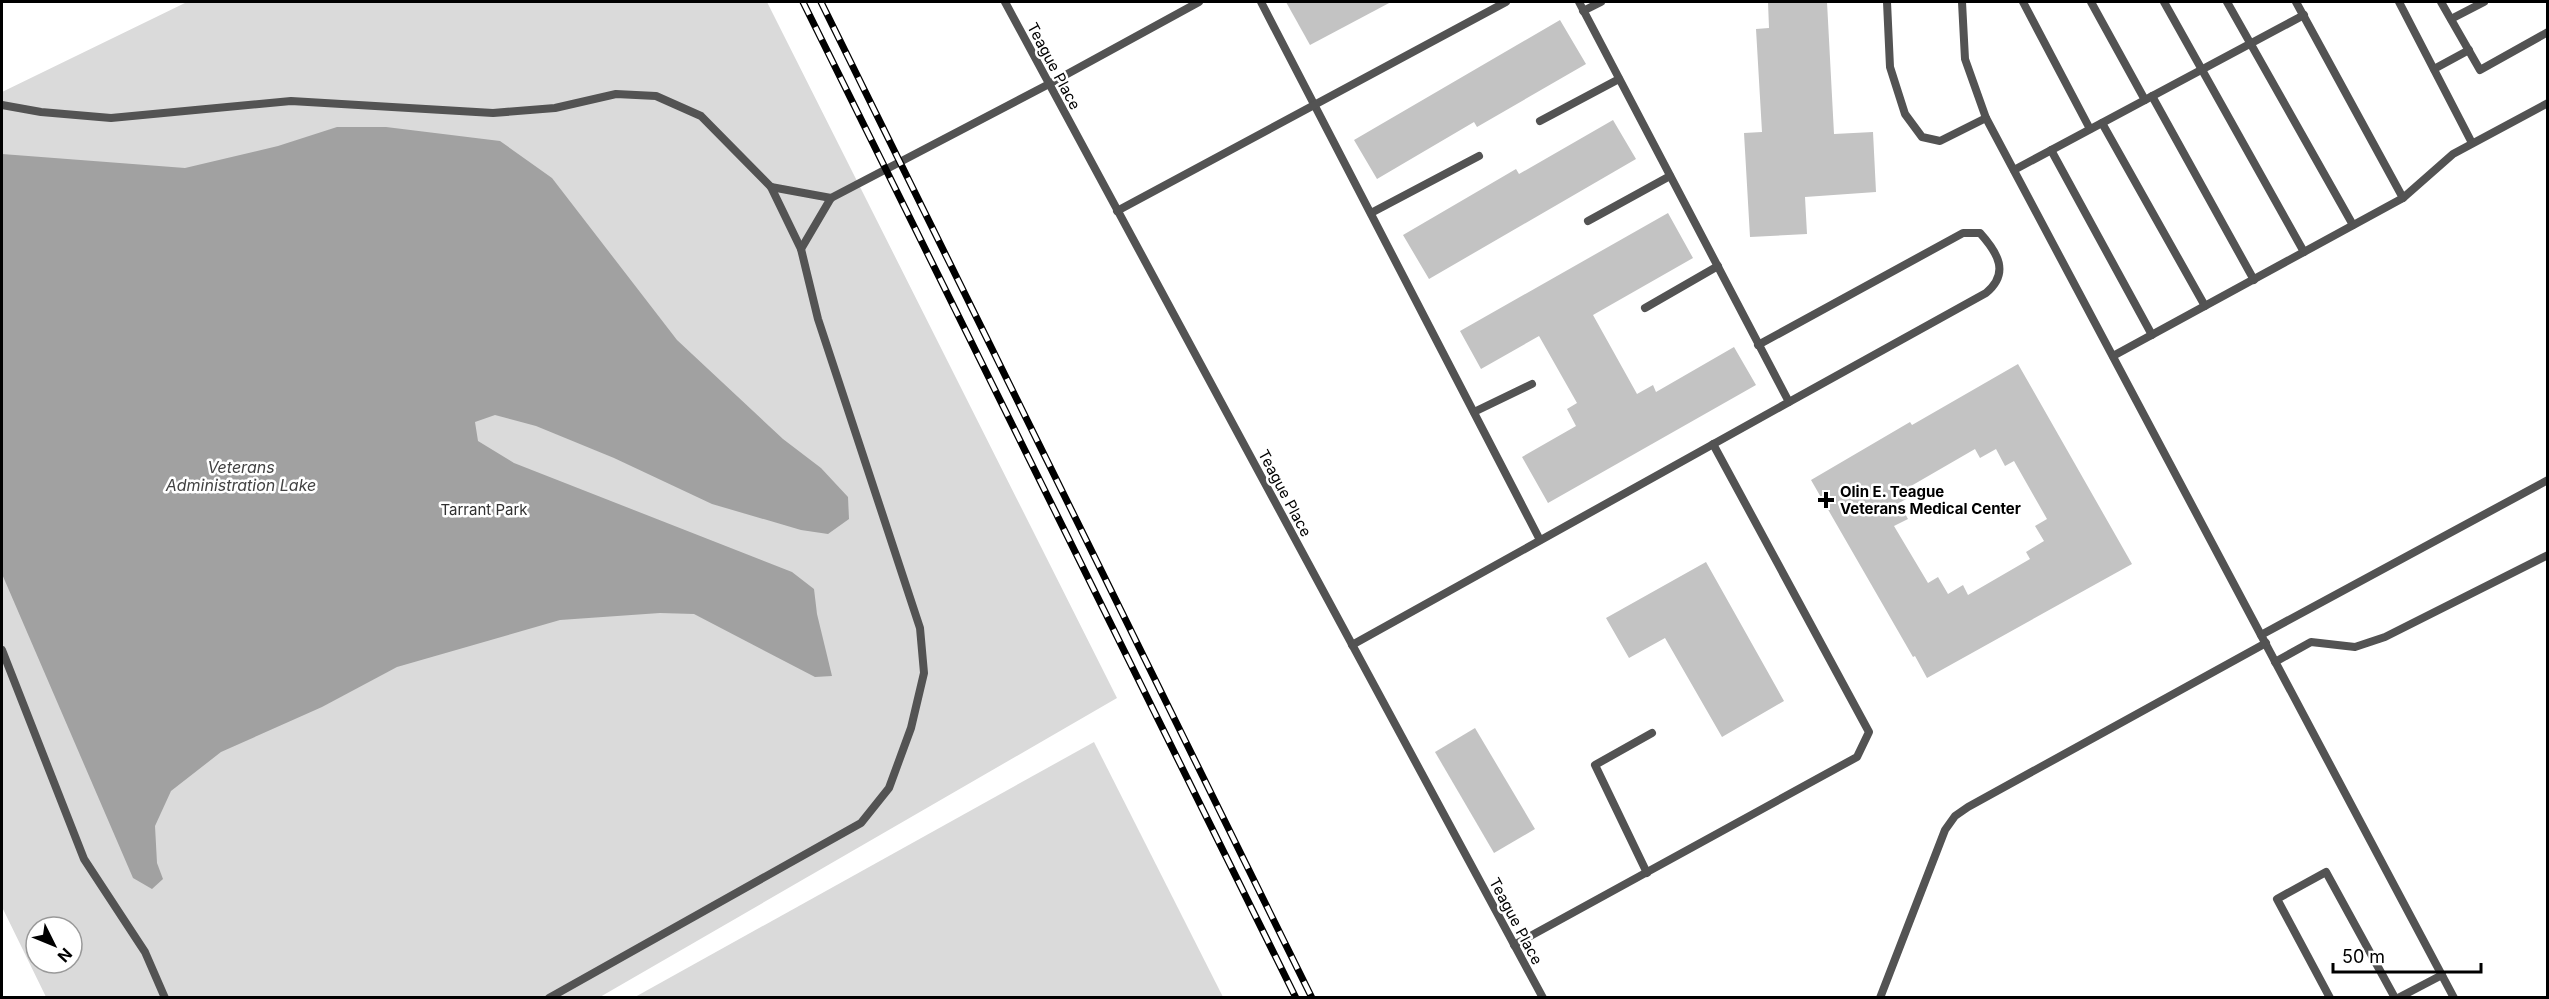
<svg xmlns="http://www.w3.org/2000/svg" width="2549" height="999" viewBox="0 0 2549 999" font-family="Inter,sans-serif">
	<rect width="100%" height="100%" fill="#fff"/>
	<g fill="#dadada" fill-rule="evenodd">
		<path d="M187,2h580l350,696 -517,299h-554l-44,-90v-815zM36,927h36v36h-36z"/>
		<path d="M1094,742l129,255h-588z"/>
	</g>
	<path fill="#a1a1a1" d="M337,127h49l114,14 52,37 125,162 106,99 38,29 27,29 1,22 -21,15 -27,-4 -89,-26 -98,-46 -78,-32 -41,-11 -20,7 3,19 36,22 278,109 22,17 3,25 15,62 -17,1 -121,-63 -34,-1 -100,7 -163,47 -75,40 -101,45 -50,39 -16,35 2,37 6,16 -11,10 -19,-11 -131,-304v-420l183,14 93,-22z"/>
	<g fill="#c3c3c3" fill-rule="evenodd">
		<path d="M1286,2h105l-81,43z"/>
		<path d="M1768,2h59l7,132 39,-2 3,60 -71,5 2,37 -57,3 -6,-104 18,-1 -6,-103 13,-1z"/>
		<path d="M1560,20l26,44 -109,63 -3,-5 -97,57 -23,-39z"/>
		<path d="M1613,120l23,39 -207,120 -26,-44 113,-66 3,5z"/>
		<path d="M1668,213l25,45 -100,57 44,79 16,-9 3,7 78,-45 22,38 -208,118 -26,-46 54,-31 -9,-17 10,-6 -38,-67 -58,33 -21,-38z"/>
		<path d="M2018,364l114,200 -205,114 -12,-22 -2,1 -102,-177 99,-58 2,3zM1975,449l5,9 16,-9 9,17 9,-5 33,58 -12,7 9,15 -18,11 4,7 -62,36 -5,-10 -15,9 -10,-17 -10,6 -34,-57 14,-7 -9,-16 16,-9 -4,-8z"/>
		<path d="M1706,562l78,139 -62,36 -57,-99 -36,20 -23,-40z"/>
		<path d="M1475,728l60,101 -41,24 -59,-101z"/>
	</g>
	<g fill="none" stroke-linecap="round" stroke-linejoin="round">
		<g stroke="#535353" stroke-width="8">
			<path d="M1005,2l538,996"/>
			<path d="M1261,2l279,538"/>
			<path d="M1887,2l3,65 15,47 17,23 18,4 46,-23"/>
			<path d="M1962,2l3,57 21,59 468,880"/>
			<path d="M2023,2l67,127"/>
			<path d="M2091,2l54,98"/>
			<path d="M2164,2l140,250"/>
			<path d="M2227,2l126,223"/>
			<path d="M2296,2l107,196"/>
			<path d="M2399,2l73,141"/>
			<path d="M2441,2l39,68 68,-38"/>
			<path d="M1583,11l18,-9"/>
			<path d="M2451,19l33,-17"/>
			<path d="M2434,69l35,-19"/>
			<path d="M2152,96l102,184"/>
			<path d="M2,105l39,7 70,6 180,-17 202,12 62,-5 61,-14 40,2 45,20 70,71 60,11"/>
			<path d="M1540,121l79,-42"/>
			<path d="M2102,123l103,183"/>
			<path d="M2051,150l101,185"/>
			<path d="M2014,170l290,-155"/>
			<path d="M771,187l30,62"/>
			<path d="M1117,211l389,-209"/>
			<path d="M1371,213l108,-57"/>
			<path d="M1588,221l82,-45"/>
			<path d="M1645,308l73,-42"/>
			<path d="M1758,345l205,-112h17c18,20 30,40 6,60l-197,109"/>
			<path d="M2113,356l290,-158 50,-44 95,-51"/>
			<path d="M1474,412l58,-28"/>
			<path d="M2261,635l287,-155"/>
			<path d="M1352,645l437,-243 -210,-400"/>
			<path d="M2,650l82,209 61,93 20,46"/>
			<path d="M2275,662l36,-20 44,5 30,-10 163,-82"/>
			<path d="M1647,873l-52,-108 57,-32"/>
			<path d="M1514,945l343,-188 12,-25 -156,-288"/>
			<path d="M549,998l312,-175 28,-35 22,-60 13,-55 -4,-45 -102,-309 -17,-70 30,-51 218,-114 150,-82"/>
			<path d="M1880,998l65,-168 10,-14 13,-9 298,-164"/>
			<path d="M2330,998l-53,-99 49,-27 69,126"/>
			<path d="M2398,998l44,-23"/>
		</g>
		<g stroke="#000" stroke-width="7">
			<g id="rail">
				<path d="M803,2l493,996"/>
				<path d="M821,2l491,996"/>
			</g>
		</g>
		<use href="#rail" stroke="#fff" stroke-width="4.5" stroke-dasharray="14" stroke-linecap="butt"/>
	</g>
	<path fill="#000" stroke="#fff" stroke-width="2" d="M1823 491h6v6h6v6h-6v6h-6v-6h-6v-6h6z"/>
	<g text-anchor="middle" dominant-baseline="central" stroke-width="5" stroke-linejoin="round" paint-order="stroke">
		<g font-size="15" fill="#000" stroke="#fff">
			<text transform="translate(1054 66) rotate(62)">Teague Place</text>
			<text transform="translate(1285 493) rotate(62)">Teague Place</text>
			<text transform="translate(1516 921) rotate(62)">Teague Place</text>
		</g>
		<g font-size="15" font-weight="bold" fill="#000" stroke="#fff" text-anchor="start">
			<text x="1840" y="491">Olin E. Teague<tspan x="1840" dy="17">Veterans Medical Center</tspan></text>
		</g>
		<g font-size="15" fill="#313131" stroke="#fff">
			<text x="484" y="509">Tarrant Park</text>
		</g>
		<g font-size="16" font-style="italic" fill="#424242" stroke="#fff">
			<text x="241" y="467">Veterans<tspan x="241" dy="18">Administration Lake</tspan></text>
		</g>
	</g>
	<rect width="2549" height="999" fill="none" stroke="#000000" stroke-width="6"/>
	<g transform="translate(54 945) rotate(133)"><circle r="28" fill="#ffffff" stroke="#999999" stroke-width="1.5"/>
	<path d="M0-4.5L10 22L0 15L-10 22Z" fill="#000000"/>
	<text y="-9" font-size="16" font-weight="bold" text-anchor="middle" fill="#000000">N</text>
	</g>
	<path d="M2333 963v9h148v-9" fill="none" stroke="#000000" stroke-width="3"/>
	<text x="2342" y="963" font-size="18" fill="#000000" stroke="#ffffff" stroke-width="4.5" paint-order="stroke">50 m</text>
</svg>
